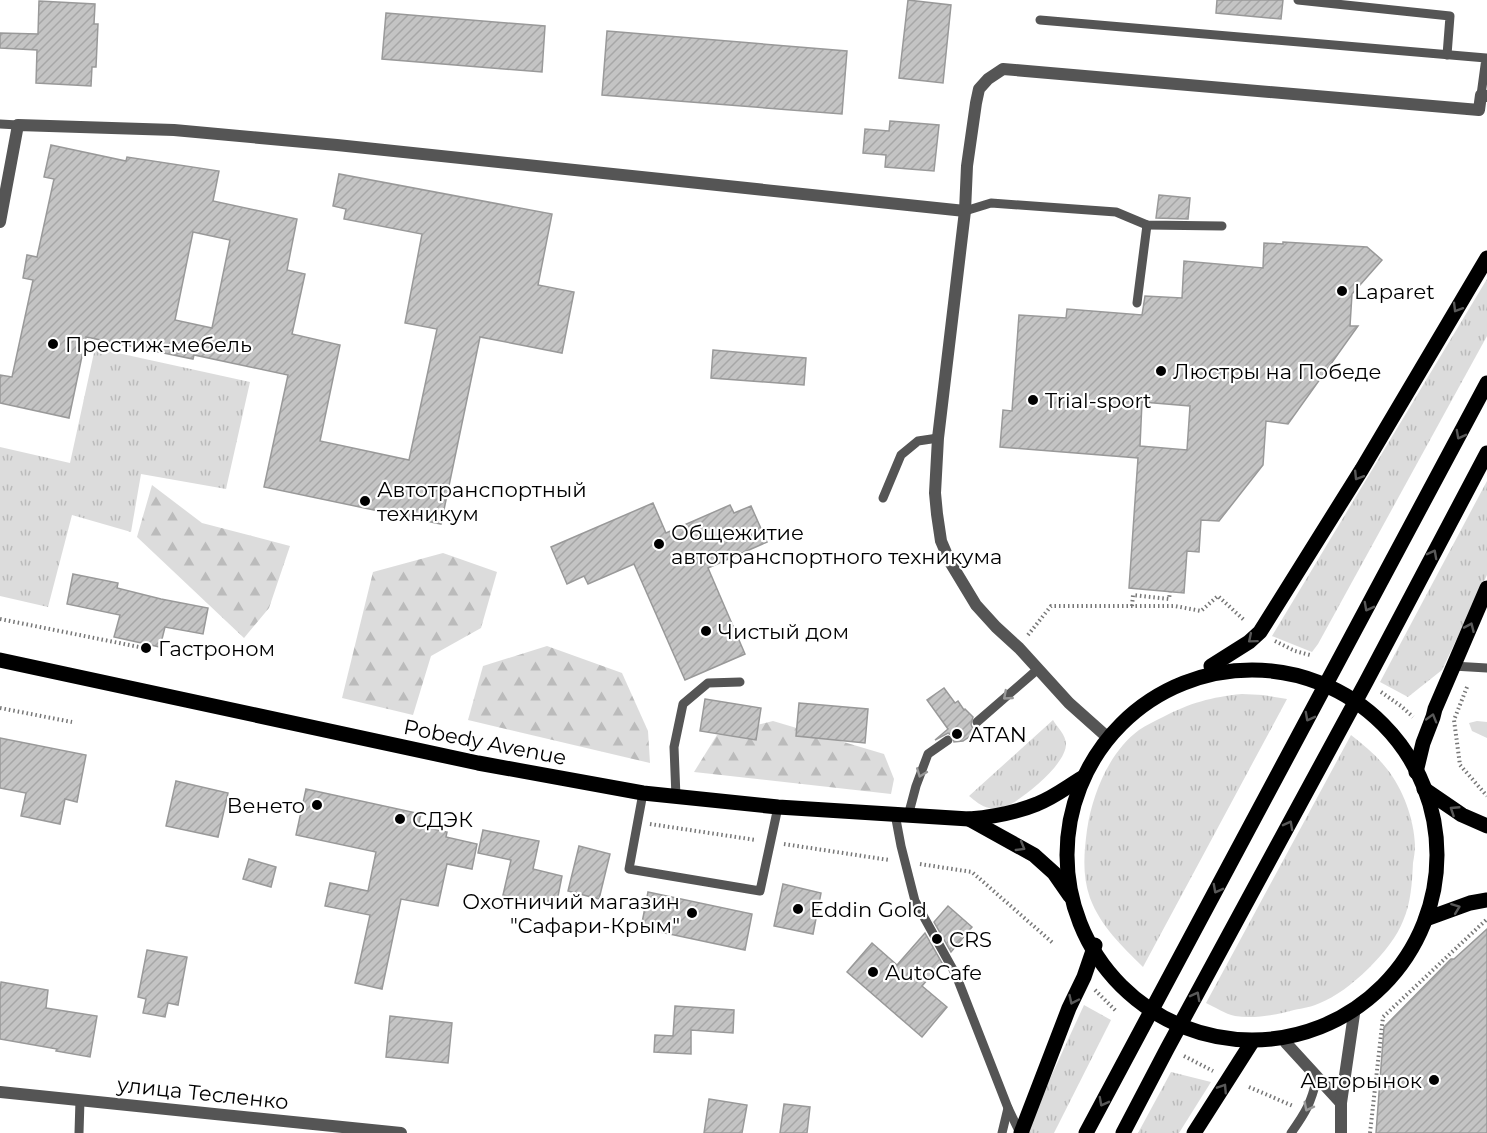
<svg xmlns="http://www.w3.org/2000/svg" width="1487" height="1133" viewBox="0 0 1487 1133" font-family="Montserrat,sans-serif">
	<defs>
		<pattern id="grass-tufts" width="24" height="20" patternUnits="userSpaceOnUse" patternTransform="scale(1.5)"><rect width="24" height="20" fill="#dcdcdc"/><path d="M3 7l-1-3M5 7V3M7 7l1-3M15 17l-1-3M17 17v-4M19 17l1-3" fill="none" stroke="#bbb"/></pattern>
		<pattern id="forest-firs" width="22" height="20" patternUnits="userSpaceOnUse" patternTransform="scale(1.5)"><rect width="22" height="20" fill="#dcdcdc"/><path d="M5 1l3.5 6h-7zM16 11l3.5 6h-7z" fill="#bbb"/></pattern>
		<pattern id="building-hatch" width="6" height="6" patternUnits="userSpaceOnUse" patternTransform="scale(1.5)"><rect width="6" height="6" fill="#c4c4c4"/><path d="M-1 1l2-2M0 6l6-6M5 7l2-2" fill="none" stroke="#a7a7a7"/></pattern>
	</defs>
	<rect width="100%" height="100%" fill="#fff"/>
	<g fill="url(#grass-tufts)">
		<path d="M1487,279v57l-169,308 -6,8 -40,-16z"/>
		<path d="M95,348l155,34 -24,107 -85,-15 -10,58 -59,-17 -24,92 -48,-11v-149l70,16z"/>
		<path d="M1487,481v94l-45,95 -34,27 -28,-15z"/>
		<path d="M1242,694l21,1 24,4 -144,268c-21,-21 -42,-40 -53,-69 -8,-23 -6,-45 -3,-68 5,-35 22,-78 52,-100 7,-5 16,-9 24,-13 27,-14 48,-20 79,-23z"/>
		<path d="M1053,720c4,7 13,15 13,24 0,20 -39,51 -55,60 -5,3 -17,5 -22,4 -7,-1 -15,-8 -20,-12z"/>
		<path d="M1351,735c13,10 26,21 36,34 16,20 27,50 28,76 0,6 -1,12 -2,18 -1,20 -2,40 -10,58 -11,29 -54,71 -83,82 -8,4 -17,5 -26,7 -18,5 -40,9 -59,6 -10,-2 -20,-9 -29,-13z"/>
		<path d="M1084,1005l27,15 -57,113h-29z"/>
		<path d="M1171,1072l40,10 -32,51h-41z"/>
	</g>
	<g fill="url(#forest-firs)">
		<path d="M152,485l50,38 88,23 -21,62 -25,30 -107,-101z"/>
		<path d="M443,553l54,19 -16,56 -50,28 -18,59 -71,-17 31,-126z"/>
		<path d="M547,646l75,27 26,58 2,32 -182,-43 15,-54z"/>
		<path d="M773,721l111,33 10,25 -3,15 -197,-22 23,-37z"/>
		<path d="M1477,721l10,1v16l-15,-7 -3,-8z"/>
	</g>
	<g fill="url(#building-hatch)" stroke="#999" stroke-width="1.5" fill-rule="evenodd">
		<path d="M908,0l43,5 -8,78 -44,-5z"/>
		<path d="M1217,0h66l-2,19 -65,-6z"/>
		<path d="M39,1l56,3 -1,20h4l-2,43h-4l-1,19 -55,-3 1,-33 -37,-2v-15l38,1z"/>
		<path d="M386,13l159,13 -3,46 -160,-13z"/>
		<path d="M607,31l240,20 -5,63 -240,-19z"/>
		<path d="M890,121l49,4 -5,46 -49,-4 1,-12 -23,-2 2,-24 24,2z"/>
		<path d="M51,145l75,16 1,-4 92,14 -6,30 84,18 -10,51 18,4 -13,60 48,11 -20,96 89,19 28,-131 -32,-6 17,-89 -78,-15 2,-10 -13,-3 6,-32 213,40 -14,71 36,7 -12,61 -82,-16 -39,187 -177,-37 24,-112 -94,-20 -1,4 -107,-22 -17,81 -69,-15v-28l12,2 21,-97 -10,-2 4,-23 10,2 17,-78 -10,-2zM193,232l37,8 -18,88 -37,-8z"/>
		<path d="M1159,195l31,3 -2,21 -32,-1z"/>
		<path d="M1283,242l84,5 15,13 -30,34 -2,32h8l-70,98 -22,-3 -3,44 -44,56 -18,-1 -2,32 -12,-1 -3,42 -55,-5 9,-130 -138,-11 3,-37 9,1 7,-96 47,3 1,-9 75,6 3,-19 37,2 2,-37 79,7 1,-25 19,1zM1142,402l48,4 -3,44 -47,-4z"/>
		<path d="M713,350l93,8 -2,27 -93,-7z"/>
		<path d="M653,503l13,30 64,-28 4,8 17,-7 16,36 -59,26 37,86 -60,26 -51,-116 -46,20 -4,-8 -17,8 -16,-37z"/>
		<path d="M73,574l45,9 -1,5 44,11 47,9 -5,26 -38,-7 -5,20 -46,-10 6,-22 -53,-11z"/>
		<path d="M944,688l11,15 3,-2 6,9 1,-1 8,8 -2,7 1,3 4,2v1l-4,5 -9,6 -9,1 -1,-6 -5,-3 -13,7 13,-11 -21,-29z"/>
		<path d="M705,699l56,9 -5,32 -56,-9z"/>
		<path d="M799,703l69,6 -3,34 -69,-7z"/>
		<path d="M0,738l86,17 -9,47 -12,-3 -5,25 -39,-8 5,-23 -26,-5z"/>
		<path d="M176,781l52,12 -10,44 -52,-11z"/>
		<path d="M306,789l115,25 -3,12 29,6 -1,5 31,7 -5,25 -25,-5 -9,42 -37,-7 -19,90 -27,-6 15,-68 -45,-9 5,-23 38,8 8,-39 -80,-17z"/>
		<path d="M483,830l56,11 -6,28 29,7 -6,30 -53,-11 8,-35 -33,-7z"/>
		<path d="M579,846l31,8 -11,45 -31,-8z"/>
		<path d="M249,859l27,8 -5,20 -28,-8z"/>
		<path d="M783,884l38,9 -8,41 -39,-8z"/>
		<path d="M648,892l104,22 -7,36 -104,-22z"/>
		<path d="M948,906l24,21 -21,25 -17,-30z"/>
		<path d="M1487,929v204h-111l8,-106 67,-68h3z"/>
		<path d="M925,933l17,30 -20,23 25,21 -25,30 -75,-65 25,-29 25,22z"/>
		<path d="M147,950l40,7 -9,48 -10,-2 -3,14 -22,-4 3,-14 -8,-2z"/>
		<path d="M1,982l47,8 -2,18 51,8 -7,41 -34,-6 1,-2 -57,-10v-47z"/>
		<path d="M675,1006l59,4 -1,23 -42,-3v24l-37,-2 1,-17 18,1z"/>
		<path d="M390,1016l62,7 -4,40 -62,-6z"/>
		<path d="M709,1099l38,6 -5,28h-38z"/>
		<path d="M784,1104l26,3 -3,26h-27z"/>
	</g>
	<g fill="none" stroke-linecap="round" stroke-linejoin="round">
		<g stroke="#777" stroke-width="4" stroke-dasharray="1.5 3" stroke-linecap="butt">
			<path d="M1132,606l1,-11 36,4 1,-7"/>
			<path d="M0,619l139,28"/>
			<path d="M1028,635l23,-29h124l26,5 17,-15 26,24"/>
			<path d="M1275,641l20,10 15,4"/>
			<path d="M1467,687l-13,33 6,45 27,31"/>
			<path d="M1381,692l20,14 12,11"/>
			<path d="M0,708l72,14"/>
			<path d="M650,824l106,16"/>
			<path d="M784,844l105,16"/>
			<path d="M920,864l52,8 82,72"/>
			<path d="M1095,990l22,22"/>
			<path d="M1184,1056l29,15"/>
			<path d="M1249,1087l44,19"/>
			<path d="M1370,1133l13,-116 103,-97"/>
		</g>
		<g stroke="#555" stroke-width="9">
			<path d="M1298,0l152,16 -3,39"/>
			<path d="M1040,20l446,38 -5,37"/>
			<path d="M0,124l18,1"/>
			<path d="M965,211l26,-8 125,9 31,13 75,1"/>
			<path d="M1137,303l10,-78"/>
			<path d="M883,498l18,-43 17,-14 20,-3"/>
			<path d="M1453,666l34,2"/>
			<path d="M977,722l61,-53"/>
			<path d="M643,793l-14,76 131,22 18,-84"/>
			<path d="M676,797l-2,-50 9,-43 25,-21 32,-1"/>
			<path d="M895,814l6,32 14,55 41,74 52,133 12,25"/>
			<path d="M908,816l8,-30 12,-32 20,-14"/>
			<path d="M79,1133l1,-33"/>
			<path d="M1002,1133l6,-25"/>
			<path d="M1291,1133c15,-21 20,-30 26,-55"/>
		</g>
		<g stroke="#555" stroke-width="12">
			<path d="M0,222l18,-97 156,5 163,15 628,66"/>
			<path d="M1106,736l-37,-33 -50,-55 -23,-21 -20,-22 -26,-43 -9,-21 -4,-27 -2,-21 3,-55 27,-227 2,-45 9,-63 3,-14 9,-10 15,-10 476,41 2,-15 6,1"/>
			<path d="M0,1092l401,41"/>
		</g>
		<g stroke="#555" stroke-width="12">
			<path d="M1286,1043l55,60"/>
			<path d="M1341,1133v-30l13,-89"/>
		</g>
		<g stroke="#000" stroke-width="15">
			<path d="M0,660l478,103 165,30 135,14 191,12c23,-2 46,-6 68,-15 16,-6 30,-17 45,-26"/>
			<path d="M1211,666l38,-24 11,-10 102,-163 125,-211"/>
			<circle cx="1252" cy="855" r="185"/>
			<path d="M1416,772l7,-29 10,-26 2,-8 52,-121"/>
			<path d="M1424,789l38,26 25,11"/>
			<path d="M969,819l65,36 20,18 16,23"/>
			<path d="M1426,919l44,-16 17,-3"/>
			<path d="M1021,1133l48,-125 15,-31 11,-32"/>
			<path d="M1086,1133l401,-750"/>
			<path d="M1123,1133l44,-84 199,-367 121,-229"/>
			<path d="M1194,1133l58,-91"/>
		</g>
	</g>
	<defs><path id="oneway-chevron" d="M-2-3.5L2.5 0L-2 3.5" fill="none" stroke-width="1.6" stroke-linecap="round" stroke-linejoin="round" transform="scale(1.5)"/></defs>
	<g stroke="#595959">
		<use href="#oneway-chevron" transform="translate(1457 308) rotate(121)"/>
		<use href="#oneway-chevron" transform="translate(1460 435) rotate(118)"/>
		<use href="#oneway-chevron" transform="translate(1358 476) rotate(122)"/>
		<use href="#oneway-chevron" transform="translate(1433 554) rotate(-62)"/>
		<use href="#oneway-chevron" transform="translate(1368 607) rotate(118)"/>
		<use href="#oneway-chevron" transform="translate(1470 627) rotate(-66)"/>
		<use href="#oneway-chevron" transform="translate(1252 639) rotate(140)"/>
		<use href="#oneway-chevron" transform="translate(1309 717) rotate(118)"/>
		<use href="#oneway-chevron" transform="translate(1432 718) rotate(-74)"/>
		<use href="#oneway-chevron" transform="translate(1454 810) rotate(-147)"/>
		<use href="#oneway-chevron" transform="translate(1289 825) rotate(-62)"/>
		<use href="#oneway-chevron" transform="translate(1021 847) rotate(30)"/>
		<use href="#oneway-chevron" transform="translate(1217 889) rotate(118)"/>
		<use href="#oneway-chevron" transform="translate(1456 908) rotate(-21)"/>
		<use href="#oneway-chevron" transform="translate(1196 996) rotate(-62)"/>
		<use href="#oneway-chevron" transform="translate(1073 1000) rotate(115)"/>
		<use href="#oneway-chevron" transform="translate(1223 1088) rotate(-57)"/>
		<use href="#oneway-chevron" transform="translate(1103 1102) rotate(118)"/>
	</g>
	<g stroke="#999">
		<use href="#oneway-chevron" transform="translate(1007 696) rotate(139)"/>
		<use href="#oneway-chevron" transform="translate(921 773) rotate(111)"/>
		<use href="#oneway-chevron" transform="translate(1308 1107) rotate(117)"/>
	</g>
	<g fill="#000" stroke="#fff" stroke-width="2">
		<circle cx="1342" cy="291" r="6"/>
		<circle cx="53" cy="344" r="6"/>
		<circle cx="1161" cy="371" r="6"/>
		<circle cx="1033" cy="400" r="6"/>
		<circle cx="365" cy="501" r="6"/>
		<circle cx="659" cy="544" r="6"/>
		<circle cx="706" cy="631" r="6"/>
		<circle cx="146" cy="648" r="6"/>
		<circle cx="957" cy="734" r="6"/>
		<circle cx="317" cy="805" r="6"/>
		<circle cx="400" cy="819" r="6"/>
		<circle cx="798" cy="909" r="6"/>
		<circle cx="692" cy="913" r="6"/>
		<circle cx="937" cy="939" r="6"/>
		<circle cx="873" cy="972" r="6"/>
		<circle cx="1434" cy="1080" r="6"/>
	</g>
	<g text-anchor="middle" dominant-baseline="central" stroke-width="4.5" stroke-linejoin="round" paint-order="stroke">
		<g font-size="21" fill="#000" stroke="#fff" text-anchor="start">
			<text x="1354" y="291">Laparet</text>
			<text x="65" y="344">Престиж-мебель</text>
			<text x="1173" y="371">Люстры на Победе</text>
			<text x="1045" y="400">Trial-sport</text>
			<text x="377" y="489">Автотранспортный<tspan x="377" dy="24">техникум</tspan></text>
			<text x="671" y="532">Общежитие<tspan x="671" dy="24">автотранспортного техникума</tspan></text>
			<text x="718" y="631">Чистый дом</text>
			<text x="158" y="648">Гастроном</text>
			<text x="969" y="734">ATAN</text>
			<text x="305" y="805" text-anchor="end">Венето</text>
			<text x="412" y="819">СДЭК</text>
			<text x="680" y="901" text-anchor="end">Охотничий магазин<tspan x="680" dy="24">"Сафари-Крым"</tspan></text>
			<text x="810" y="909">Eddin Gold</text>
			<text x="949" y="939">CRS</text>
			<text x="885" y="972">AutoCafe</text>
			<text x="1422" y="1080" text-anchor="end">Авторынок</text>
		</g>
		<g font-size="21" fill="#000" stroke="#fff">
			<text transform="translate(485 742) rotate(11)">Pobedy Avenue</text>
			<text transform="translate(203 1093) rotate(6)">улица Тесленко</text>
		</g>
	</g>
</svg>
